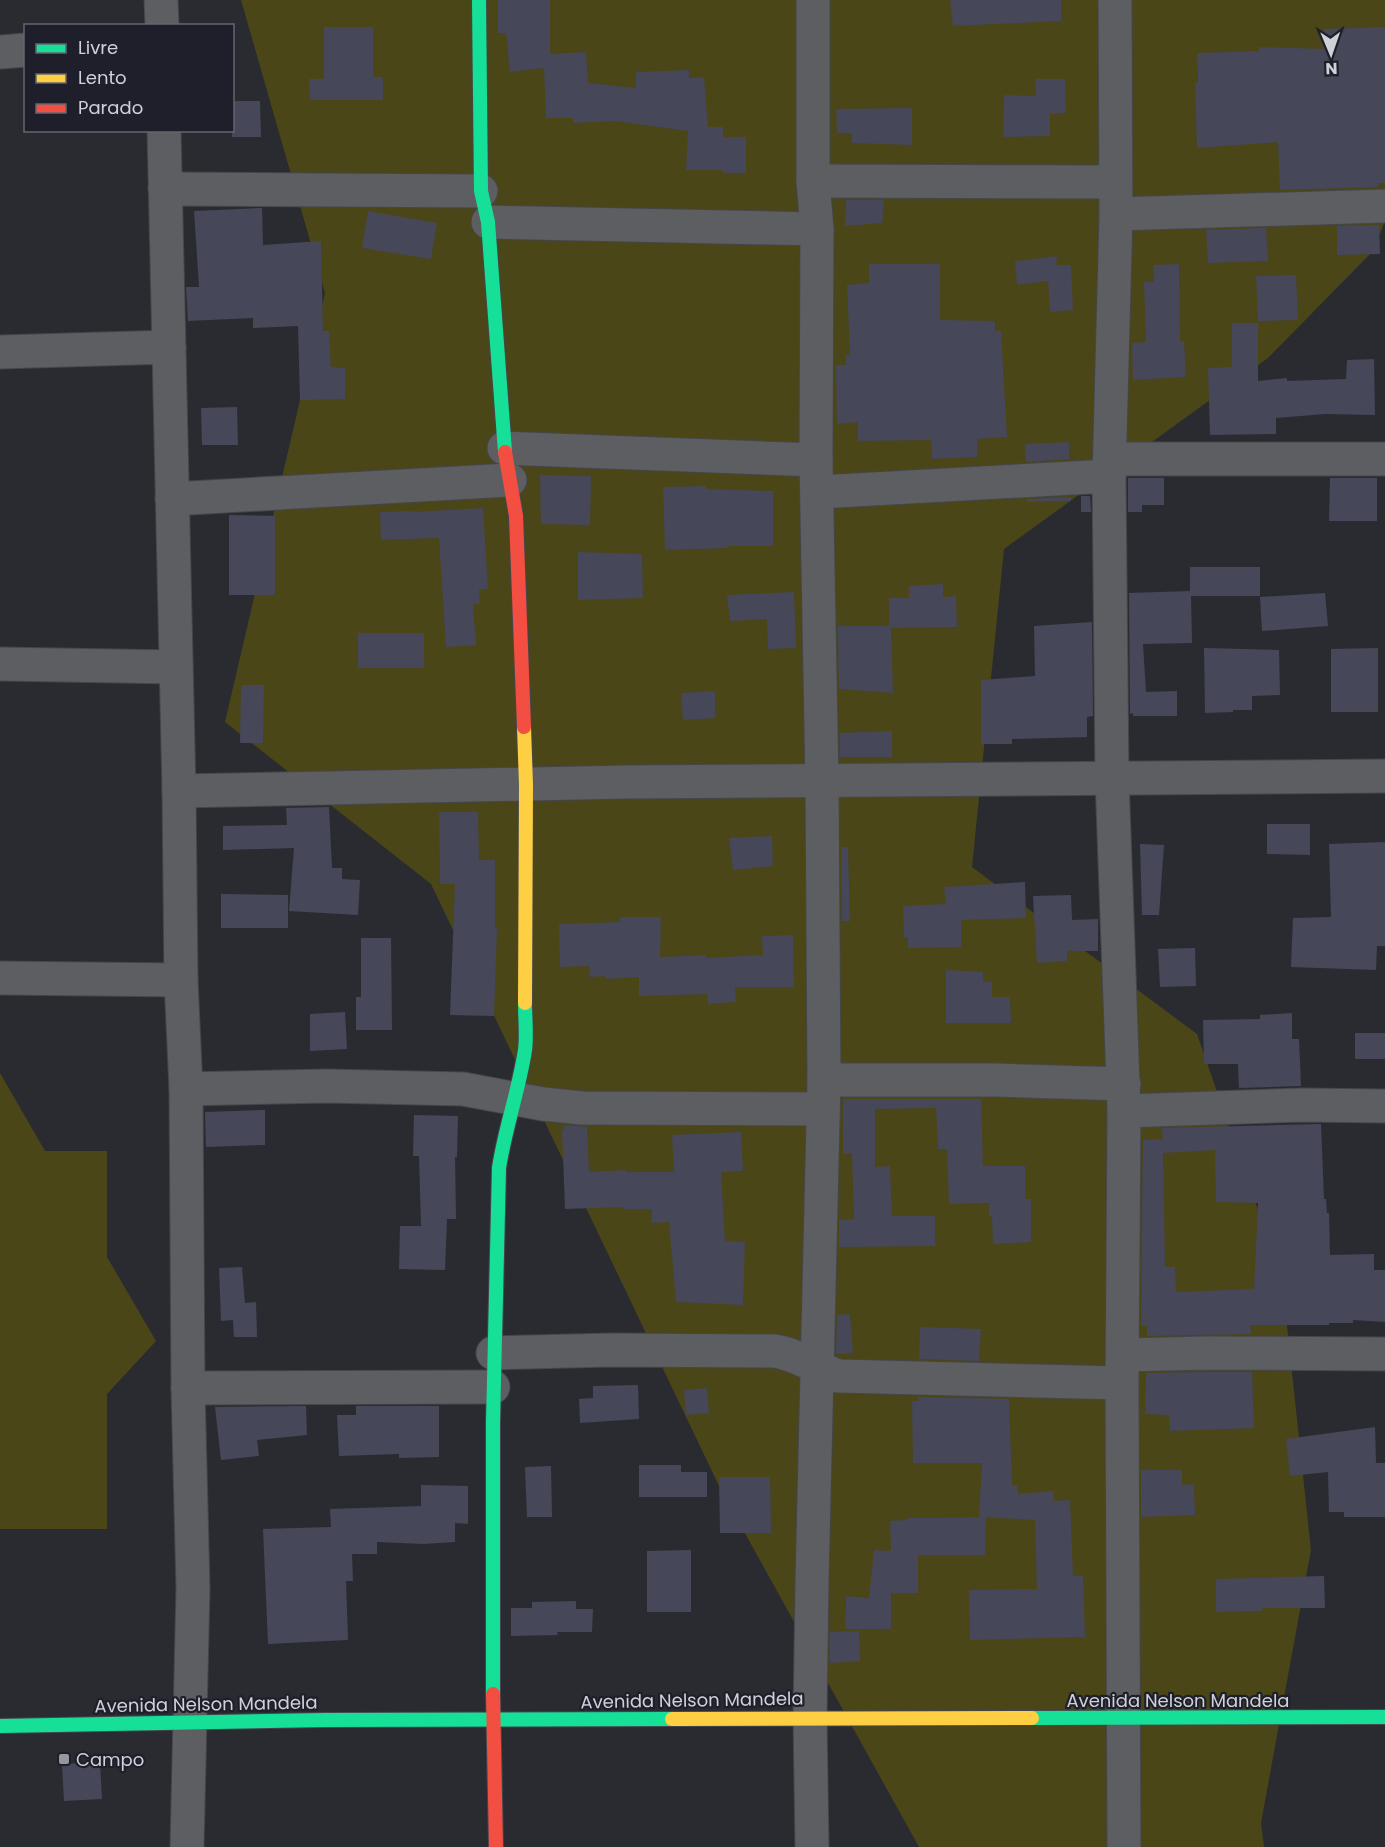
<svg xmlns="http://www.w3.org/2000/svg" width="1385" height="1847" viewBox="0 0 1385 1847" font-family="Poppins,sans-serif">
	<rect width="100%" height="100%" fill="#2a2b31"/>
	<g fill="#4a4618">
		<path d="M241,0h1144v221l-12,30 -105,107 -264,191 -32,318 225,167 85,245 29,271 -50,273 3,24h-345l-198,-357 -290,-606 -206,-162 100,-429z"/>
		<path d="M0,1073l45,78h62v106l49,84 -49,53v135h-107z"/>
	</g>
	<g fill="#464759" fill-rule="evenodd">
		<path d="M498,0h52v54l36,-2 2,31 48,5v-16l53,-2v8l15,-1 4,50h15v10h23v36h-23v-3h-37l2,-39 -73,-10 -42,2v-5h-27l-2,-50 -34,4 -4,-39h-8z"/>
		<path d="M950,0h111v21l-108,5z"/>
		<path d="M324,27h49v50h10v23h-73l-1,-21h15z"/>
		<path d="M1385,27v156h-7v4l-98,3 -2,-48 -81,6 -2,-65h3l-1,-30 62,-2v-4l65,2v-20z"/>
		<path d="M1035,79h30l1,34 -16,1v22l-47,1 1,-42 32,1z"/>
		<path d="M232,101h28l1,36h-29z"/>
		<path d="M912,108v37l-60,-2v-10h-15l-1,-24z"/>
		<path d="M846,200h38l-2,23 -37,3z"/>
		<path d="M262,208l1,37 58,-4 2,90h6l2,36 14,1v31l-45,1 -2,-74 -45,2v-10l-65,3 -2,-34h13l-5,-76z"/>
		<path d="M368,211l69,12 -6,36 -69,-11z"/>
		<path d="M1379,225l1,29 -43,1v-29z"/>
		<path d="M1266,228l2,33 -60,2 -2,-33z"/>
		<path d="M1057,256l-1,9h15l2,45 -23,2 -2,-31 -31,4 -2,-24z"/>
		<path d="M869,264h71v56l55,1v10h6l6,106 -30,2v18l-45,2 -1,-19 -73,1v-19l-21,2 -1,-59h10l-1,-10h5l-3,-70 22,-2z"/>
		<path d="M1179,264l1,77h4l2,36 -53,3 -1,-37 14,-1 -2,-60h10l-1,-17z"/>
		<path d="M1296,275l2,45 -40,1 -2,-45z"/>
		<path d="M1232,323h26v58l29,-3v3l59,-2 1,-19 27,-1 1,56 -50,-1 -49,4v16l-66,1 -2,-67 24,-1z"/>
		<path d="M237,407l1,38h-36l-1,-37z"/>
		<path d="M1069,442v17l-43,3 -1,-18z"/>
		<path d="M540,475l51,1 -1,49 -49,-1z"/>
		<path d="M1128,478h36v27h-22v7h-14z"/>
		<path d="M1330,478h47v43h-48z"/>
		<path d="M706,486v3l67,2v55h-45v2l-63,2 -2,-63z"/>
		<path d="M1081,496h9l1,16h-10z"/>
		<path d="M1071,497v4l-44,1v-3z"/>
		<path d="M483,508l5,81 -9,1 1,14h-7l3,41 -30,2 -7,-109 -58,2 -1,-28 33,-1v1z"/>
		<path d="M229,515l46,1v79h-46z"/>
		<path d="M578,552l64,2 1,44 -65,2z"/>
		<path d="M1190,567h70v29h-69l1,47 -49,1 3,48 31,-1v25h-44v-3l-3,1 -1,-121 61,-2z"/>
		<path d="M943,584v13l13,-1 1,31 -66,1 2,65 -54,-4 -1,-63h51v-28h20v-12z"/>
		<path d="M794,592l2,56 -28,1 -1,-30 -37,2 -3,-26z"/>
		<path d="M1325,593l3,33 -66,5 -2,-34z"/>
		<path d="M1092,622l1,94 -6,1v20l-75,2v5h-31v-64l54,-4 -1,-50z"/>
		<rect x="358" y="633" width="66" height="35"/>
		<path d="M1204,648l75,2 1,45 -28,1v14h-19v2l-28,1z"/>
		<path d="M1378,648v64h-47v-63z"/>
		<path d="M241,685h23l-1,58h-23z"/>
		<path d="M715,691v27l-32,2 -2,-27z"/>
		<path d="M892,731v26h-52v-24z"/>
		<path d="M329,807l3,61h10v11l18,1 -2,35 -69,-4 5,-63 -71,2v-24l64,-1 -1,-17z"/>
		<path d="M439,812h39l1,48h16v68h2l-3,88 -44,-1 5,-131h-15z"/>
		<path d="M1267,824h43v31l-43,-1z"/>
		<path d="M772,836l1,30 -40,4 -4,-32z"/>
		<path d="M1385,842v104h-8l-1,24 -85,-3 2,-49 38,-1 -2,-73z"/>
		<path d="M1140,844l24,1 -5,70h-17z"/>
		<path d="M841,847h7l2,74h-8z"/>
		<path d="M1025,882l1,36 -65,2v27l-53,1v-11h-4l-1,-31 43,-2 -2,-17z"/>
		<path d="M221,894l67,1v33h-67z"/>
		<path d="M1071,895l1,25 26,-1v32h-31v10l-30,2 -4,-67z"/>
		<path d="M620,917h41l-1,40 46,-2 1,3 56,-3 -1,-19 31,-1 1,52h-59l1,15 -28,2 -1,-10 -68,2v-19l-34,2v-3l-15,1 -1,-11 -29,1 -1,-43 61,-2z"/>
		<path d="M361,938h30l1,92h-36v-33h5z"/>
		<path d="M1195,948l1,38 -36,1 -2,-38z"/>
		<path d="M946,970l37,2v10h9v15h18l1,26h-65z"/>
		<path d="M345,1012l2,37 -37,2v-37z"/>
		<path d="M1292,1013v26h7l2,47 -62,2 -1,-24h-34l-1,-44 57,-1v-4z"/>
		<rect x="1355" y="1033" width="30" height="26"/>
		<path d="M843,1099h138l2,67h42v33h6v43l-38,2 -1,-28h-3v-13l-40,1 -2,-55h-9l-2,-41 -61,1v58l15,-1 2,50h43v30l-96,1v-27l15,-1 -2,-66 -9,1z"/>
		<path d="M265,1110v35l-59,2 -1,-35z"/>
		<path d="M414,1115l44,1 -1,41h-2l1,62h-9l-2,51 -46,-1 1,-43h21l-2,-70h-6z"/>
		<path d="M1321,1124l3,75h2l1,14h2l1,42 44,-1v16h11v52l-32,-2v3h-24v2h-79l1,9 -104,2v-10h-6l2,-186 20,-1 -1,-11zM1215,1150l1,52 42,1 -4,86 -78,3 -1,-25h-10l-2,-114z"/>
		<path d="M564,1125l23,2 2,45 37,-2v2h48l-2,-37 69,-3 2,39 -22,1 4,69 20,1 -2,63 -67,-3 -7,-80 -18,1 1,-14h-29v-2l-58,2 -3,-79h2z"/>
		<path d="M242,1267l3,36 11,-1 1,35h-23l-1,-17 -12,1 -2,-53z"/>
		<path d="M850,1314l3,39 -17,1 1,-39z"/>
		<path d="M920,1327l61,2 -2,32 -60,-2z"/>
		<path d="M1207,1372h45l2,56 -84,3 -1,-16 -24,-1 1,-41z"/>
		<path d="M638,1385l1,34 -59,4 -1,-24 14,-1v-12z"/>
		<path d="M707,1388l2,25 -23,2 -2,-25z"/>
		<path d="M918,1397l91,2 3,86h5l1,9 35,-3 1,10 16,-1 3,76h10l2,61 -115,3 -1,-50 68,-1 -2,-69 -56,-3 3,-54h-69l-1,-62h6z"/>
		<path d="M306,1406l1,29 -50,5 2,16 -38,4 -6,-53z"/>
		<path d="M356,1406h83v51l-40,1v-4l-60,2 -2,-41h19z"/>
		<path d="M1375,1427l1,36h9v54h-41v-5h-15l-1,-40 -38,4 -4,-37z"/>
		<path d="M639,1465h42v7h26v25h-68z"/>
		<path d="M551,1466l1,51h-25l-2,-50z"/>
		<path d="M1141,1470h41v15l12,-1 1,31 -54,2z"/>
		<path d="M719,1477h51l1,56h-51z"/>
		<path d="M421,1485l47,1v38l-13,-1v19l-32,2 -46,-2v12h-25l1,27h-7l2,59 -80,4 -5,-115 68,-2 -1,-18 91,-3z"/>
		<path d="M986,1517l-1,38h-67v38h-27v36h-46l1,-33 23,2 5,-48 17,1 -1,-30 17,-1v-2z"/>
		<path d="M691,1550v62h-44v-61z"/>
		<path d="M1324,1576l1,32h-63v3l-46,1v-33z"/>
		<path d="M576,1601v8h17l-1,23h-35l1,3 -47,1v-28h21v-6z"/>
		<path d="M859,1631l1,30 -30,2v-31z"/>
		<path d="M100,1762l2,37 -38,2 -2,-37z"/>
	</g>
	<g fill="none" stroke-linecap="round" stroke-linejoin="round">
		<g stroke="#45464b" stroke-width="35">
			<g id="street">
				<path d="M161,0l1,26"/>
				<path d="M1115,0l1,214 -7,262 3,302 12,333 -2,272 2,464"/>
				<path d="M0,52l26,-2"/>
				<path d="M164,130l15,661 2,189 5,109 2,299 5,200 -6,259"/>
				<path d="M813,181l302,1"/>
				<path d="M165,189l316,2"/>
				<path d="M1116,214l269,-8"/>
				<path d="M488,222l329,7"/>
				<path d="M0,352l169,-5"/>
				<path d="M504,448l312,12"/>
				<path d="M1110,459h275"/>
				<path d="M818,492l291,-16"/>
				<path d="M172,499l338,-19"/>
				<path d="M0,664l176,3"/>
				<path d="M179,791l448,-9 758,-6"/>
				<path d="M0,978l181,2"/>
				<path d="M824,1080h171l129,4"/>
				<path d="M186,1089l141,-3 136,3 80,15 39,4 241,1"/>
				<path d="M1124,1111l179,-6 82,1"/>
				<path d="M493,1353l118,-3 164,1c23,4 42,17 63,25l284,7"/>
				<path d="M1123,1355l84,-2 178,1"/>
				<path d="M188,1388l305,-1"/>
				<path d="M812,1847l-2,-130 2,-135 12,-502 -2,-298 -6,-322 1,-231 -4,-48v-181"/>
			</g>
		</g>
		<g stroke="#45464b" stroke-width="16">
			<g id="fast">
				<path d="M479,0l2,191 7,31 17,230"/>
				<path d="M493,1694v-271l6,-255c6,-40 20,-78 26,-118 2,-15 0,-31 0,-47"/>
				<path d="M1032,1718l353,-1"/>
				<path d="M0,1726l325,-6 347,-1"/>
			</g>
		</g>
		<g stroke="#45464b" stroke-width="16">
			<g id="slow">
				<path d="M524,727l2,58 -1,218"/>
				<path d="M672,1719l360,-1"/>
			</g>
		</g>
		<g stroke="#45464b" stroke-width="16">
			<g id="jam">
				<path d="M505,452l11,64 8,211"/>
				<path d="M493,1694l3,153"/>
			</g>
		</g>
		<use href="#street" stroke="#5d5e62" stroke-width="33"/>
		<use href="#fast" stroke="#16e098" stroke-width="14"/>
		<use href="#slow" stroke="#ffcf43" stroke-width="14"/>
		<use href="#jam" stroke="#f24e42" stroke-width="14"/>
	</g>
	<rect fill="#95979e" stroke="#1e1f2a" stroke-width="2" x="58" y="1753" width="12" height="12" rx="3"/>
	<g text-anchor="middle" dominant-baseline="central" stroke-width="4.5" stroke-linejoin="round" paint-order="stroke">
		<g font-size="18" fill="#cfd1d8" stroke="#1e1f2a">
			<text transform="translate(692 1700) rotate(-1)">Avenida Nelson Mandela</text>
			<text x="1178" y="1700">Avenida Nelson Mandela</text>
			<text transform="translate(206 1704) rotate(-1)">Avenida Nelson Mandela</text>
		</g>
		<g font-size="18" fill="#cfd1d8" stroke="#1e1f2a" text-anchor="start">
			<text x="76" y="1759">Campo</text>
		</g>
	</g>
	<rect x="24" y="24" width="210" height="108" fill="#1e1f2a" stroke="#656670" stroke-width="1.5"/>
	<rect x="36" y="44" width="30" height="9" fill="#16e098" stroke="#656670" stroke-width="1.5"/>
	<text x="78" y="54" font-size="18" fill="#cfd1d8">Livre</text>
	<rect x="36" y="74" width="30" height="9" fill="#ffcf43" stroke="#656670" stroke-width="1.5"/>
	<text x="78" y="84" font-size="18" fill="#cfd1d8">Lento</text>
	<rect x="36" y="104" width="30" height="9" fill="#f24e42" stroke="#656670" stroke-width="1.5"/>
	<text x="78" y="114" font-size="18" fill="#cfd1d8">Parado</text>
	<g transform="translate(1331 54) rotate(178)" stroke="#1e1f2a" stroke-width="4.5" paint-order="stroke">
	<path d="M0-4.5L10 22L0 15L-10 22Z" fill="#cfd1d8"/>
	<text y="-9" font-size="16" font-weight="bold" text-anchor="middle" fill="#cfd1d8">N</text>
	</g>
</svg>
